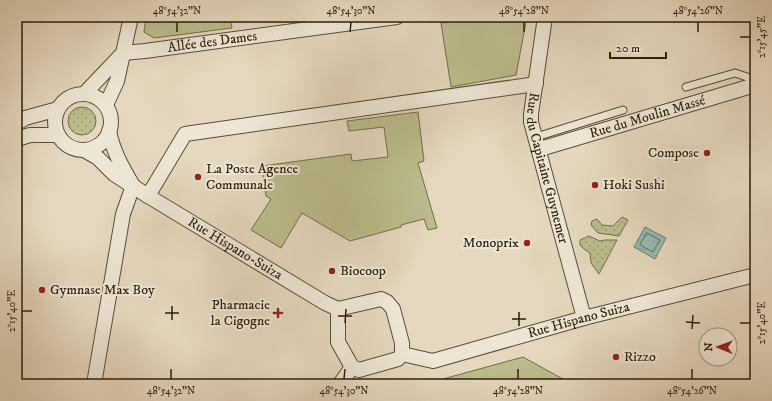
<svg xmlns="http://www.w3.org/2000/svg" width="772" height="401" viewBox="0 0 772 401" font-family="'IM FELL DW Pica',serif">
	<defs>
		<pattern id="grass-dots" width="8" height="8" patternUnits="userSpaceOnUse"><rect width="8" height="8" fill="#bcbc8c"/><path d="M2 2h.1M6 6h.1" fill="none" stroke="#a2a177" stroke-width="1.8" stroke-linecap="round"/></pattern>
		<pattern id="water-ripples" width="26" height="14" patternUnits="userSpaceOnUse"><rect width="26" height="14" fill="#96bab0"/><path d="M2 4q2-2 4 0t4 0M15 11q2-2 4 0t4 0" fill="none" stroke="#819f96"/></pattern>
	</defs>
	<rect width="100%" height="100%" fill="#e5d8be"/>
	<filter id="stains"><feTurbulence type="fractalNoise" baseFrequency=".005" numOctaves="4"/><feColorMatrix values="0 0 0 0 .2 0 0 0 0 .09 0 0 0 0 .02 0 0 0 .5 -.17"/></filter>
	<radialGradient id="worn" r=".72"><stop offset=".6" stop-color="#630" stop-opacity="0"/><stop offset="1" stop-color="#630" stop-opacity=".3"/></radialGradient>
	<g fill="url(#grass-dots)" stroke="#746d4c">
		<circle cx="82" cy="121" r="14"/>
		<path d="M622,217l6,3 -9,16 -21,-3 -7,-8 1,-4 5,-2 5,6 11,1z"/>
		<path d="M589,236l11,5 5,-1h12l-18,34 -8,-11 -1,-10 -6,-4 -4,-4v-5z"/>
	</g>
	<g fill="#bcbc8c" stroke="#746d4c">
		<path d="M146,17h84l2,11 -78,10 -10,-6z"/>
		<path d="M484,17h38l4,5 -10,53 -65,12 -10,-64z"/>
		<path d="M418,112l6,49 -6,2 19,65 -9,2 -4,-11 -23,6v2l-51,14 -48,-28 -21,35 -30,-18 20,-31 -5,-3 -4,-30 89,-12 1,7 36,-4 -4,-30 -35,4 -2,-10z"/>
		<path d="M523,357l49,27h-147z"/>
	</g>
	<path fill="url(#water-ripples)" stroke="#6b7c6e" d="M645,227l21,11 -11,21 -21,-12z"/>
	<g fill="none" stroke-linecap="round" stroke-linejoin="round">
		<path stroke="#606c5e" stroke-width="1" d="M647,233l13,7 -7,12 -13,-7z"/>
		<g stroke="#5a4c38" stroke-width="9">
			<g id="lane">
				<path d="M686,87l49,-14 12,4 8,6"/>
				<path d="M536,137l87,-27"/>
			</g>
		</g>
		<g stroke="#5a4c38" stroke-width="16">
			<g id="street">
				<path id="s1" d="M545,17l-14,97v8l53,196"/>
				<path id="s2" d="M123,53l22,-2 252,-34"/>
				<path d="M85,93l38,-40"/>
				<circle cx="83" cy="122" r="28"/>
				<path d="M106,105l11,-24 14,-64"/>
				<path d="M17,123l8,-5 33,-9"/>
				<path d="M109,131c4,20 13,36 23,53"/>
				<path d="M17,139l13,-4h28"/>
				<path id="s3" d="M540,149l215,-64"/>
				<path id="s4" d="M84,150l14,8 16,16 34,22 177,107 13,6"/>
				<path d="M148,196l37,-62 351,-50"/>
				<path d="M381,299l6,3 6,7 9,34v11l-4,5 -39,11 -7,-3 -14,-25v-33z"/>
				<path id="s5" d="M402,354l31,7 151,-43 171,-43"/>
				<path d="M94,384l29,-170 10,-28"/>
				<path d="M340,384l12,-17"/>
			</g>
		</g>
		<use href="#lane" stroke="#eee6d5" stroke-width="7"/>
		<use href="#street" stroke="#eee6d5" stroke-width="14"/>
	</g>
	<path fill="none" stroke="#2b1e0b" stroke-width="1.5" d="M177,32v-10M350,32l1,-10M524,32v-10M698,32v-10M740,37h10M22,311h10M165,313h14M338,316h14M512,319h14M172,320v-14M686,322l14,1M345,323l1,-14M740,323h10M519,326v-14M692,329l1,-14M171,379v-10M344,379l1,-10M518,379v-10M692,379v-10"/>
	<g fill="#8f2418" stroke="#eee6d5" stroke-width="1.5">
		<circle cx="707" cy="153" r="4"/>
		<circle cx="198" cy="177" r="4"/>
		<circle cx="595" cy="185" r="4"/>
		<circle cx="527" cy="243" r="4"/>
		<circle cx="332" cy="271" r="4"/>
		<circle cx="42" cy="290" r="4"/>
		<path d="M276 307h4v4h4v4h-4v4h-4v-4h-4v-4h4z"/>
		<circle cx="616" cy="357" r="4"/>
	</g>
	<g text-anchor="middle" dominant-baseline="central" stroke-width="4" stroke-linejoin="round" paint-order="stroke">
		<g font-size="14" fill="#2b1e0b" stroke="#eee6d5">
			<text stroke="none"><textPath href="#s2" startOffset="90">Allée des Dames</textPath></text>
			<text stroke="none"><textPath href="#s3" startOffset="112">Rue du Moulin Massé</textPath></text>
			<text stroke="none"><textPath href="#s1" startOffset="154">Rue du Capitaine Guynemer</textPath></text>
			<text stroke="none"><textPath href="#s4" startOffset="181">Rue Hispano-Suiza</textPath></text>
			<text stroke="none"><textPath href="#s5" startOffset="183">Rue Hispano Suiza</textPath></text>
		</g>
		<g font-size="14" fill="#2b1e0b" stroke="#eee6d5" text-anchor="start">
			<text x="699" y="153" text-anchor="end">Compose</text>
			<text x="206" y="169">La Poste Agence<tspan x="206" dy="16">Communale</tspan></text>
			<text x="603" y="185">Hoki Sushi</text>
			<text x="519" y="243" text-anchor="end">Monoprix</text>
			<text x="340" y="271">Biocoop</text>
			<text x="50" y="290">Gymnase Max Boy</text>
			<text x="270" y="305" text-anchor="end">Pharmacie<tspan x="270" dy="16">la Cigogne</tspan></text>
			<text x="624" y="357">Rizzo</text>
		</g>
	</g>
	<rect width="772" height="401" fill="none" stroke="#e5d8be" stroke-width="44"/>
	<g transform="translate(718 347) rotate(271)"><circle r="19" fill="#eee6d5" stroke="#a09684"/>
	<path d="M0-3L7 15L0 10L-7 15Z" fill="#8f2418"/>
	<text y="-6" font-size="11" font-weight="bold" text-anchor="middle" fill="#2b1e0b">N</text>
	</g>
	<path d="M610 52v6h56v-6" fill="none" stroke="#2b1e0b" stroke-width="2"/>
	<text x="616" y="52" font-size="12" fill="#2b1e0b" stroke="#eee6d5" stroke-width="3" paint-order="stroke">20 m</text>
	<rect x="22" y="22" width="728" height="357" fill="none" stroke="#2b1e0b" stroke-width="1.5"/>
	<g font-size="10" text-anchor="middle" fill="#2b1e0b">
		<text x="177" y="14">48°54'32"N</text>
		<text x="351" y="14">48°54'30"N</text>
		<text x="524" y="14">48°54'28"N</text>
		<text x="698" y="14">48°54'26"N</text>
		<text transform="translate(761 37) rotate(-90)" y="4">2°15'45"E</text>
		<text transform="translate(11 311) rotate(-90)" y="4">2°15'40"E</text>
		<text transform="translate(761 323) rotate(-90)" y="4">2°15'40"E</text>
		<text x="171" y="394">48°54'32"N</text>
		<text x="344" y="394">48°54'30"N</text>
		<text x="518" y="394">48°54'28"N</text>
		<text x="692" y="394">48°54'26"N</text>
	</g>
	<rect width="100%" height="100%" filter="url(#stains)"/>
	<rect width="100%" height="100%" fill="url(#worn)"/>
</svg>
